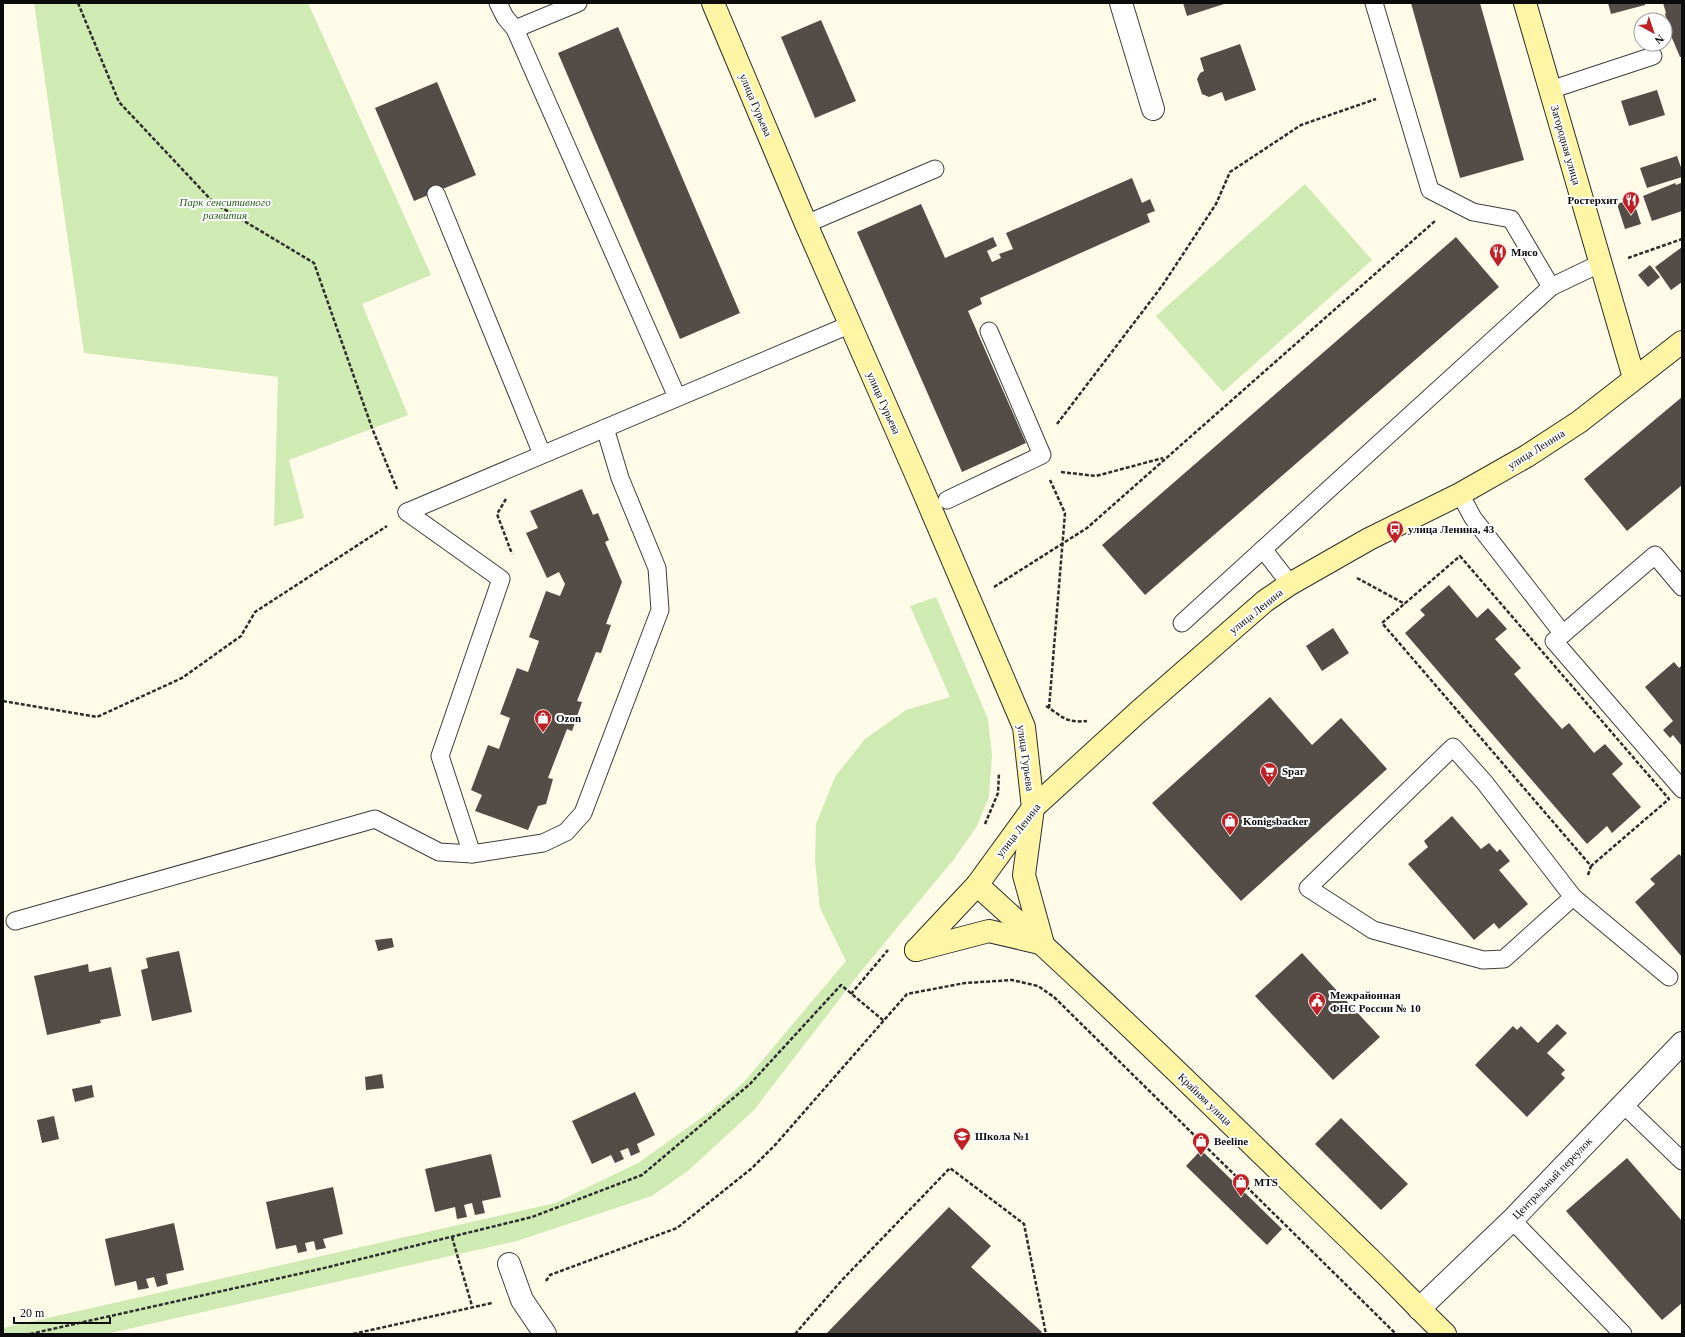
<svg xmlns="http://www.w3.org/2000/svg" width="1685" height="1337" viewBox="0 0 1685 1337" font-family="Georgia,serif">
	<rect width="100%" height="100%" fill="#fffbe9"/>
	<g fill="#cfeab2">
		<path d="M34,3h274l123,272 -69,29 46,111 -119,45 15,58 -30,8 4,-149 -194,-24z"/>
		<path d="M1305,184l67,76 -149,132 -67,-76z"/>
		<path d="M936,597l52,122 4,36 -3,41 -12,30 -23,33 -96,116 -104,135 -65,60 -37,26 -135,45 -411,93h-103v-6l552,-125 83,-40 73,-52 33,-29 102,-121 -26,-53 -5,-47 1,-37 19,-47 30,-38 41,-29 44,-13 -40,-91z"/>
	</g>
	<g fill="#544c47">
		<path d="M1183,3h44l-40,13z"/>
		<path d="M1411,3h69l44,157 -64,18z"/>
		<path d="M1608,3h37v2l-34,9z"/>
		<path d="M1663,3h19v54h-2l-8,-19h-2l-5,-15v-2l2,-1 -2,-6 1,-1z"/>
		<path d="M821,20l35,81 -41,17 -34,-81z"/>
		<path d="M618,27l122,286 -60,26 -122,-286z"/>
		<path d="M1240,44l16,46 -31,11 -3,-9 -13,5 -7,-3 -5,-15 3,-6 4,-2 -4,-13z"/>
		<path d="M437,82l39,93 -62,26 -39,-93z"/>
		<path d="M1657,90l8,25 -36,11 -8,-25z"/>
		<path d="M1677,156l5,14v7l-35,11 -7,-20z"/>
		<path d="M1132,178l10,25 8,-4 5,12 -8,3 3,8 -170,76 2,6 -14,7 58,132 -64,29 -105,-240 64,-28 24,54 48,-21 4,9 -10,5 5,11 9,-4 -2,-4 14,-5 -7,-16z"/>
		<path d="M1675,183l1,2 5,-2 1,2v26l-30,10 -9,-25z"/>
		<path d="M1633,199l8,25 -16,5 -8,-25z"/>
		<path d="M1456,237l43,50 -354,308 -43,-50z"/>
		<path d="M1682,247v35l-11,8 -16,-23z"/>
		<path d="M1650,265l10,12 -12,10 -10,-12z"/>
		<path d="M1682,397v88l-55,46 -43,-52z"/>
		<path d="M582,489l11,26 5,-2 11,27 -4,2 17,40 -16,42 5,1 -10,28 -5,-1 -19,49 5,1 -10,29 -5,-2 -19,49 5,1 -7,25 -8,2 -10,24 -53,-19 7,-16 -11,-5 17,-45 11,4 11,-31 -10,-4 17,-46 11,4 11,-31 -10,-4 17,-46 14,5 5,-12 -6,-12 -12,6 -21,-45 12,-5 -8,-17z"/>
		<path d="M1449,585l28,33 11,-10 19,21 -12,10 26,29 -7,6 48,55 7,-6 25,30 11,-9 18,20 -11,10 29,33 -29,26 -5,-7 -20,18 -182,-211 20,-18 -5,-5z"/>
		<path d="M1333,628l16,25 -27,18 -16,-25z"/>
		<path d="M1674,662l5,6 3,-3 -1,80 -8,-10 -3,3 -7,-8 10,-9 -28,-34z"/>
		<path d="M1270,697l42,48 29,-27 46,51 -146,132 -89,-98z"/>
		<path d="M1452,816l29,33 8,-6 8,9 3,-3 10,12 -11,9 29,34 -29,25 -5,-6 -20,17 -66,-76 20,-17 -4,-6z"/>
		<path d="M1679,854l3,3v100l-47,-55 20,-18 -5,-5z"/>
		<path d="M392,938l2,9 -16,4 -3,-11z"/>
		<path d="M179,951l13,61 -40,9 -11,-51 7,-2 -2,-10z"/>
		<path d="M1302,953l78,84 -47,43 -78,-84z"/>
		<path d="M88,964l1,8 22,-5 10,49 -21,4 1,3 -54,12 -13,-59z"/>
		<path d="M1557,1024l10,9 -20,20 18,17 -4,4 4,4 -38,39 -52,-52 38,-39 4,4 4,-4 17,17z"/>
		<path d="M382,1074l2,14 -18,2 -1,-13z"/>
		<path d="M92,1085l2,12 -19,5 -3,-13z"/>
		<path d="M635,1092l20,43 -18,9 3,8 -9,4 -3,-8 -8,3 4,8 -9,4 -4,-8 -19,9 -20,-43z"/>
		<path d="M54,1116l5,23 -17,4 -5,-23z"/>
		<path d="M1341,1118l67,66 -27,26 -66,-66z"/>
		<path d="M1201,1150l81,79 -15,16 -81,-79z"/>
		<path d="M491,1154l10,43 -19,4 3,12 -10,2 -3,-12 -8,2 3,12 -10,2 -2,-12 -20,5 -10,-43z"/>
		<path d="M1627,1158l55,63v82l-20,17 -96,-109z"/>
		<path d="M333,1187l10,47 -20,5 3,9 -10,2 -2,-9 -9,2 2,8 -9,2 -2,-8 -20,4 -10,-47z"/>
		<path d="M949,1207l42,39 -20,21 71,65 -2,2h-214z"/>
		<path d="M174,1223l10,47 -18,4 2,10 -11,3 -3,-10 -8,2 3,9 -11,2 -2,-9 -21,5 -10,-47z"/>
	</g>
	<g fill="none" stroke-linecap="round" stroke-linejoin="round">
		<g stroke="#3e3e3e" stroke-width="19">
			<g id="lane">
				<path d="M498,3l7,14 10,12 162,368"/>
				<path d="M1374,3l56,187 43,22 38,7 40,68"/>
				<path d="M515,29l63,-26"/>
				<path d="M1550,90l103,-34"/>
				<path d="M436,194l106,260"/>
				<path d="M806,224l129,-55"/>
				<path d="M1460,494l13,24 90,116 -9,7 128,148"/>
				<path d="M947,500l95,-45 -53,-124"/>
				<path d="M407,512l94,67 -61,177 32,98 71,-11 23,-11 17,-19 77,-203 -3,-42 -37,-90 -15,-50"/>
				<path d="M407,512l442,-187"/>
				<path d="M1263,549l27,35"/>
				<path d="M1182,623l369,-336 50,-24"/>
				<path d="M1563,634l92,-79 27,32"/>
				<path d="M1573,897l-69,62 -21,1 -110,-30 -65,-42 145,-141 32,36 88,114 96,80"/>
				<path d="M15,921l360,-102 64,33 33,2"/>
				<path d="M1623,1104l59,57"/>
				<path d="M1512,1220l111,114"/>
			</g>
		</g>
		<g stroke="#3e3e3e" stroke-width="24">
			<g id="street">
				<path d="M1121,3l32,106"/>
				<path d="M509,1264l13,36 23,34"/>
				<path d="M1419,1309l93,-89 170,-177"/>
			</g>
		</g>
		<g stroke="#2d2d2d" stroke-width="24">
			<g id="secondary">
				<path d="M713,3l93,221 112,255 106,248 9,81 -9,67 19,69"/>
				<path d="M1525,3l109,375"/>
				<path d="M977,885c135,121 264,249 394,375 25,24 49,50 74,74"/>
				<path d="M916,950l61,-65 56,-77 105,-96 127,-111 25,-17 79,-45 91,-45 67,-38 52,-34 103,-80"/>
				<path d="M916,950l73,-19 51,12"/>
			</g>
		</g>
		<g stroke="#2d2d2d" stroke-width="2.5" stroke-dasharray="4 2" stroke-linecap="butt">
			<path d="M78,3l41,99 95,101 100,60 58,165 25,61"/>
			<path d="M1628,258l54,-19"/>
			<path d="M1057,424l105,-138 54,-82 14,-32 71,-47 75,-26"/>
			<path d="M1061,472l35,4 67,-18"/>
			<path d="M506,499l-9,15 15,40"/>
			<path d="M1460,556l209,243 -78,67 -209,-243z"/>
			<path d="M1357,578l48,26"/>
			<path d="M994,587l93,-59 348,-307"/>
			<path d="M3,701l94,16 85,-39 59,-42 14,-24 132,-86"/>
			<path d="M1046,706c17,11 19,17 41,15"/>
			<path d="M1049,708l16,-195 -15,-33"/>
			<path d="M985,824l13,-31 1,-20"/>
			<path d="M1588,875l3,-9"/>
			<path d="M851,994l37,-44"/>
			<path d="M452,1237l20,69"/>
			<path d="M546,1281l4,-6 127,-47 75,-60 24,-24 131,-150 58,-11 47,-3 26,6 16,11 342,337"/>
			<path d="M30,1334l286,-64 216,-53 110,-42 108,-91 91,-99 43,36"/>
			<path d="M353,1334l139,-31"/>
			<path d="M795,1334l47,-54 108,-112 74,56 22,110"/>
		</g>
		<use href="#lane" stroke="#fff" stroke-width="17"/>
		<use href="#street" stroke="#fff" stroke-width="22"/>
		<use href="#secondary" stroke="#fff5a4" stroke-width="22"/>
	</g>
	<defs>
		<g id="restaurant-pin" transform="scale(0.9)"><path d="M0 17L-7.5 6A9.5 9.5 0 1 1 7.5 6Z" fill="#be2026" stroke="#fff"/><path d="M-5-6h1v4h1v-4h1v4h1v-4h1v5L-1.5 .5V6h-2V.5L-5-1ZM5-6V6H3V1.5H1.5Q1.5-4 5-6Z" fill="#fff"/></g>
		<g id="bus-pin" transform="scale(0.9)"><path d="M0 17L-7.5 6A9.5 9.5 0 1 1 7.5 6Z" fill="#be2026" stroke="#fff"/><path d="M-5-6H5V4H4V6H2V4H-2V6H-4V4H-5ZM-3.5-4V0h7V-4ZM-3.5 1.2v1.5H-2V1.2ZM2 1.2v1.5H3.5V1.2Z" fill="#fff"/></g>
		<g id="shop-pin" transform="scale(0.9)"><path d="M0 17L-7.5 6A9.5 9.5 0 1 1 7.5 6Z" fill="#be2026" stroke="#fff"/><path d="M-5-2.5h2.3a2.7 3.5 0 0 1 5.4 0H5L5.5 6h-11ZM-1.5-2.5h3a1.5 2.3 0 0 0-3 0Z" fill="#fff"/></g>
		<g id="supermarket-pin" transform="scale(0.9)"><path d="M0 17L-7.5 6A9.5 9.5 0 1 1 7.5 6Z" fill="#be2026" stroke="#fff"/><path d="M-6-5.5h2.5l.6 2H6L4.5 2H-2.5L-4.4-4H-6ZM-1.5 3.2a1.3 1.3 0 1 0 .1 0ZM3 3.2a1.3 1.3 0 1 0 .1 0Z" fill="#fff"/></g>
		<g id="civic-pin" transform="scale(0.9)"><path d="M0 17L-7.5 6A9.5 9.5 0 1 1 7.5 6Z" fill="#be2026" stroke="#fff"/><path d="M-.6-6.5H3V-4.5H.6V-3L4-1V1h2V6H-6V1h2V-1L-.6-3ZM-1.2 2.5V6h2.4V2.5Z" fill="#fff"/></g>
		<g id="school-pin" transform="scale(0.9)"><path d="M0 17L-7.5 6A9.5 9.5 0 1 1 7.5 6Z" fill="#be2026" stroke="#fff"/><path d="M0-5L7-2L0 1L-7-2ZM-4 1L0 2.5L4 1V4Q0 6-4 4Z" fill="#fff"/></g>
	</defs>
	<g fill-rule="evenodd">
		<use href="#restaurant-pin" x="1631" y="200"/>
		<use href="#restaurant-pin" x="1498" y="252"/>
		<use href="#bus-pin" x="1395" y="529"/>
		<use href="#shop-pin" x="543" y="718"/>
		<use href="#supermarket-pin" x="1269" y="771"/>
		<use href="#shop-pin" x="1230" y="821"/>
		<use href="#civic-pin" x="1317" y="1001"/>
		<use href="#school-pin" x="962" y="1136"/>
		<use href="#shop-pin" x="1201" y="1141"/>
		<use href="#shop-pin" x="1241" y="1182"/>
	</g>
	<g text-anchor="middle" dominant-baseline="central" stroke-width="4" stroke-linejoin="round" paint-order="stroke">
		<g font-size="11" fill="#0b0b0b" stroke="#fff">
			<text transform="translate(756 105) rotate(67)">улица Гурьева</text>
			<text transform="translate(1566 145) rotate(74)">Загородная улица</text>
			<text transform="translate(884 403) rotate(66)">улица Гурьева</text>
			<text transform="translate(1536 449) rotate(-32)">улица Ленина</text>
			<text transform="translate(1256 611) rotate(-39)">улица Ленина</text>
			<text transform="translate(1026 758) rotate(82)">улица Гурьева</text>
			<text transform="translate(1018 830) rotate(-52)">улица Ленина</text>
			<text transform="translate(1205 1099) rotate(44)">Крайняя улица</text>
			<text transform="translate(1552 1178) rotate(-46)">Центральный переулок</text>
		</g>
		<g font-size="11" font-weight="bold" fill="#0b0b0b" stroke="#fff" text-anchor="start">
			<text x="1618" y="200" text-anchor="end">Ростерхит</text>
			<text x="1511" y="252">Мясо</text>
			<text x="1408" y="529">улица Ленина, 43</text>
			<text x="556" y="718">Ozon</text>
			<text x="1282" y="771">Spar</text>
			<text x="1243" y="821">Konigsbacker</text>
			<text x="1330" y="995">Межрайонная<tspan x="1330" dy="13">ФНС России № 10</tspan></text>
			<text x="975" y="1136">Школа №1</text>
			<text x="1214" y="1141">Beeline</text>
			<text x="1254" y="1182">MTS</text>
		</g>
		<g font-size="11" font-style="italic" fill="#29641a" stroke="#fff">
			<text x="225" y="202">Парк сенситивного<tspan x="225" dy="13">развития</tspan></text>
		</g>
	</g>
	<rect width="1685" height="1337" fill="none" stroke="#0b0b0b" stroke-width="8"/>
	<g transform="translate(1653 32) rotate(140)"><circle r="19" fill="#ffffff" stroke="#9d9d9d"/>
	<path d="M0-3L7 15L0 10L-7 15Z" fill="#be2026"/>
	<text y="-6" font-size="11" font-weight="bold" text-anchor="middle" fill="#0b0b0b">N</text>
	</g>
	<path d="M14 1317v6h96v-6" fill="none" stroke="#0b0b0b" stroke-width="2"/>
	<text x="20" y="1317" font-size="12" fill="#0b0b0b" stroke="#ffffff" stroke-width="3" paint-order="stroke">20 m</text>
</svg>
